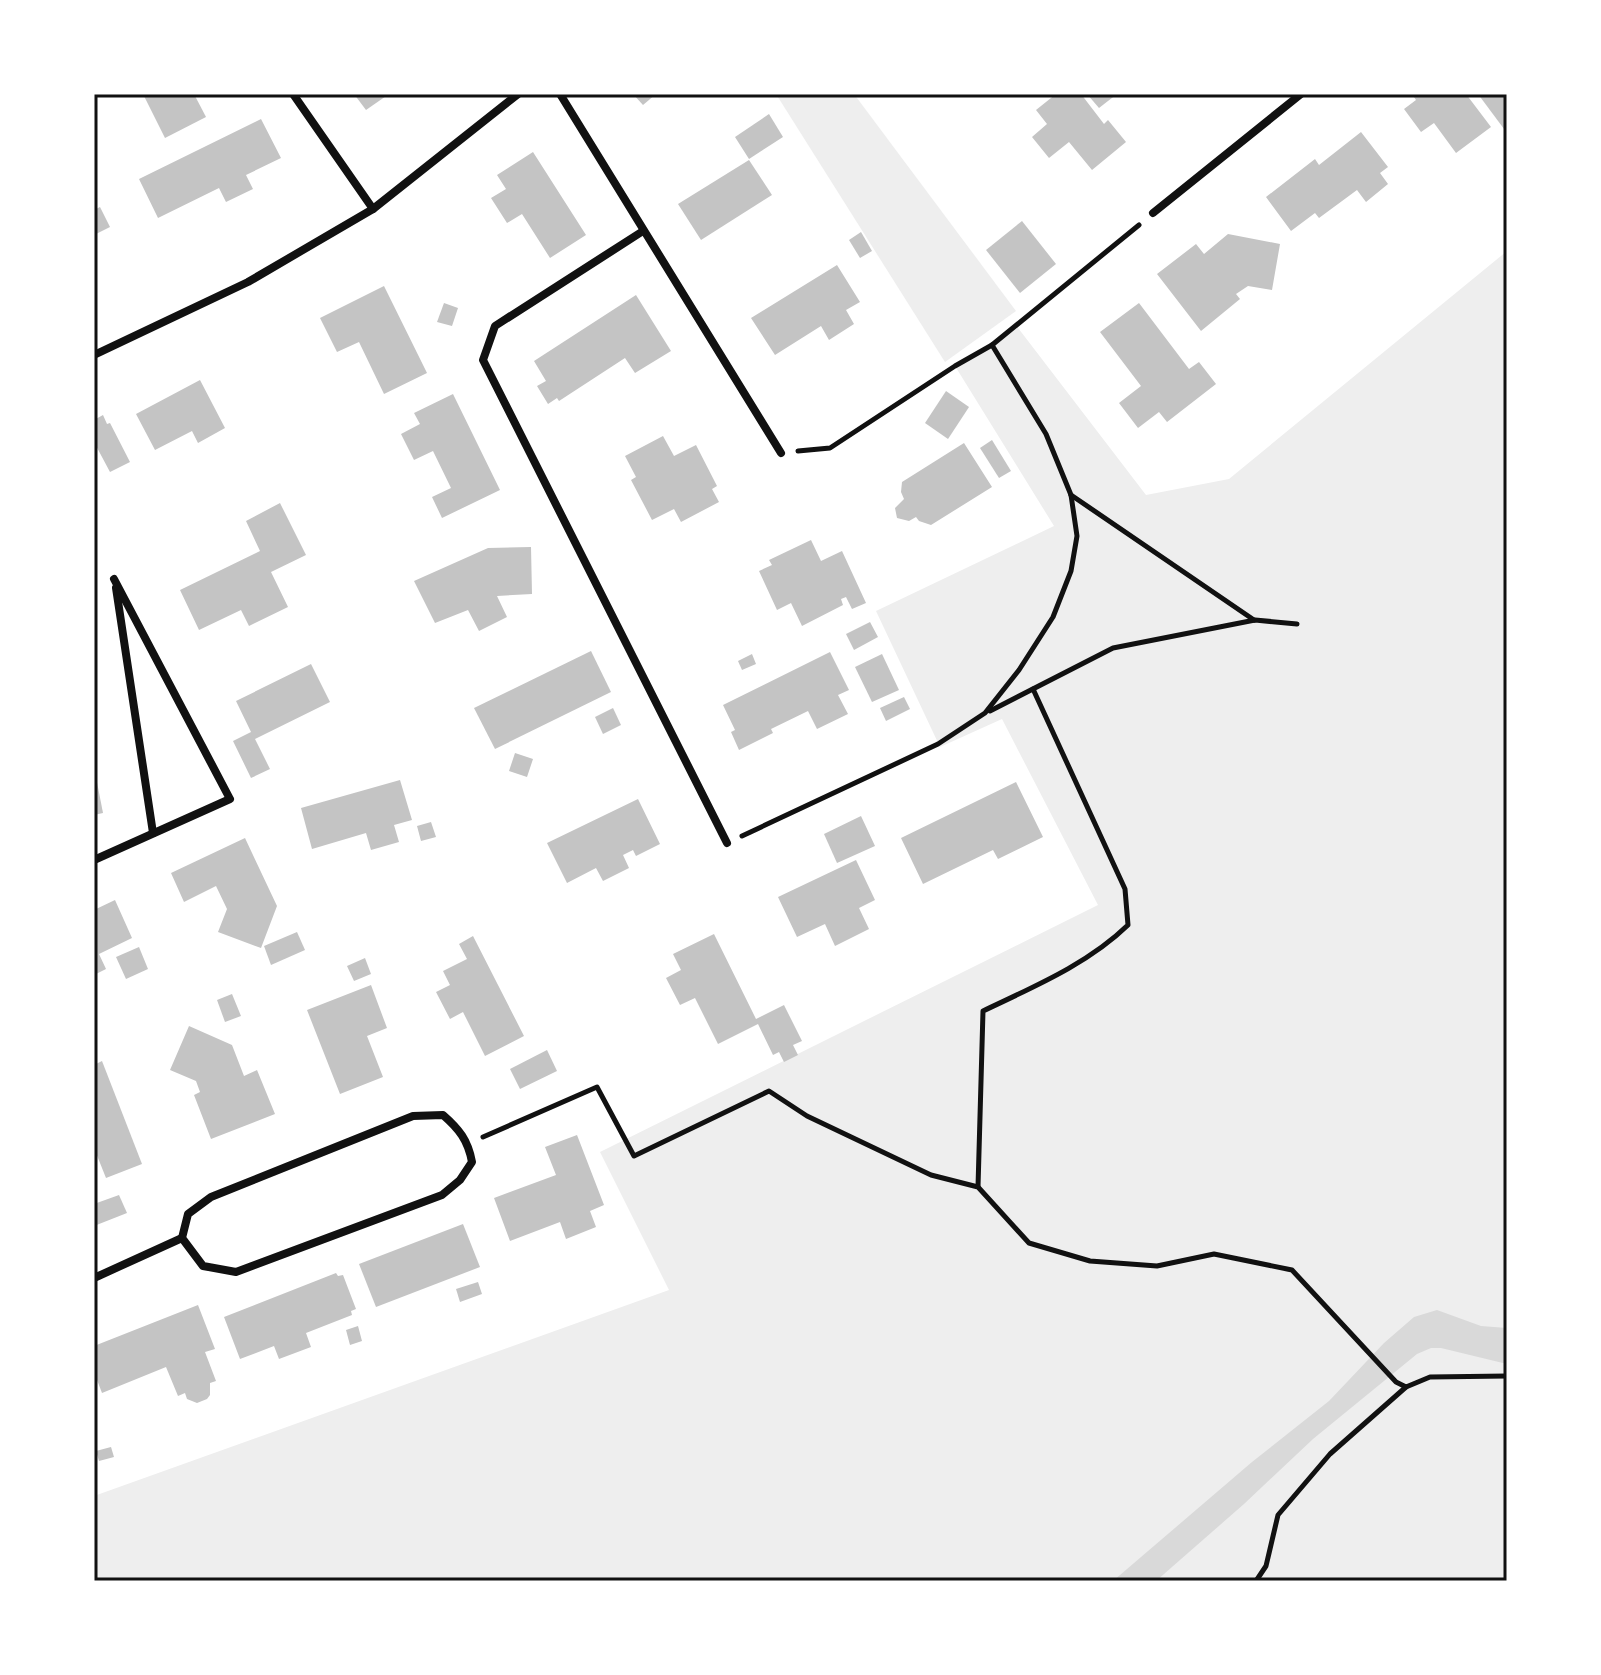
<svg xmlns="http://www.w3.org/2000/svg" width="1601" height="1675" viewBox="0 0 1601 1675" font-family="'Noto Serif',serif">
	<rect width="100%" height="100%" fill="#fff"/>
	<g fill="#eee">
		<path d="M776,94h78l162,217 -71,51z"/>
		<path d="M1507,251v1330h-1413v-85l575,-206 -69,-138 498,-247 -96,-186 -62,28 -64,-136 178,-85 -99,-160 37,-21 23,-21 131,171 83,-16z"/>
	</g>
	<path fill="#d9d9d9" d="M1437,1310l44,16 26,2v36l-66,-16h-10l-14,6 -104,85 -69,65 -88,77h-43l139,-119 77,-61 55,-58 30,-26z"/>
	<g fill="#c4c4c4">
		<path d="M143,94h51l12,23 -41,21z"/>
		<path d="M354,94h35l-23,16z"/>
		<path d="M633,94h23l-13,11z"/>
		<path d="M1056,94h25l23,30 4,-4 18,22 -34,28 -23,-28 -20,16 -17,-21 15,-13 -11,-14z"/>
		<path d="M1087,94h30l-18,14z"/>
		<path d="M1412,94h54l25,33 -35,26 -22,-30 -13,9 -17,-23 12,-9z"/>
		<path d="M1478,94h29v39z"/>
		<path d="M769,114l14,23 -34,22 -14,-22z"/>
		<path d="M261,119l20,39 -35,17 7,14 -27,13 -7,-14 -61,30 -19,-39z"/>
		<path d="M1361,132l27,35 -8,6 8,11 -22,18 -9,-12 -38,28 -4,-5 -24,18 -25,-34 49,-38 4,6z"/>
		<path d="M533,152l53,83 -36,23 -28,-44 -15,9 -16,-25 15,-9 -9,-14z"/>
		<path d="M749,160l23,35 -71,45 -23,-36z"/>
		<path d="M100,207l10,20 -16,8v-25z"/>
		<path d="M1022,221l34,43 -36,29 -34,-43z"/>
		<path d="M861,232l11,19 -12,7 -11,-18z"/>
		<path d="M1228,234l52,10 -8,46 -24,-4 -12,8 4,5 -39,32 -44,-57 39,-30 8,10z"/>
		<path d="M837,265l23,37 -14,8 8,14 -25,16 -8,-14 -46,29 -24,-37z"/>
		<path d="M384,286l43,87 -43,21 -25,-52 -22,10 -17,-34z"/>
		<path d="M636,295l35,56 -36,22 -10,-15 -66,43 -2,-3 -9,6 -11,-18 9,-5 -12,-20z"/>
		<path d="M444,303l14,5 -6,18 -15,-4z"/>
		<path d="M1139,303l50,66 10,-7 17,22 -49,38 -8,-10 -21,16 -19,-25 22,-17 -41,-54z"/>
		<path d="M200,380l25,48 -27,15 -6,-12 -37,19 -19,-36z"/>
		<path d="M946,391l23,16 -21,32 -23,-16z"/>
		<path d="M453,394l47,96 -58,28 -10,-21 19,-9 -18,-37 -19,9 -13,-26 19,-10 -6,-11z"/>
		<path d="M103,415l4,9 3,-1 20,39 -20,10 -16,-30v-22z"/>
		<path d="M663,436l11,20 22,-11 21,41 -5,3 7,13 -38,20 -7,-13 -22,11 -21,-40 5,-3 -11,-21z"/>
		<path d="M992,440l19,31 -12,7 -19,-30z"/>
		<path d="M964,443l28,44 -61,38 -12,-4 -3,-4 -7,4 -12,-3 -2,-10 9,-9 -3,-7 1,-10z"/>
		<path d="M280,503l26,52 -35,17 17,35 -39,19 -8,-16 -42,20 -19,-40 80,-39 -14,-30z"/>
		<path d="M811,540l10,21 21,-10 24,52 -14,6 -6,-12 -5,2 2,6 -41,21 -11,-23 -14,7 -18,-39 13,-6 -3,-5z"/>
		<path d="M531,547l1,47 -35,2 10,21 -28,14 -11,-21 -33,13 -21,-42 74,-33z"/>
		<path d="M870,622l8,15 -24,13 -8,-16z"/>
		<path d="M591,651l20,41 -116,57 -21,-41z"/>
		<path d="M830,652l19,38 -11,5 10,19 -31,15 -9,-18 -37,18 2,4 -34,17 -8,-18 4,-2 -12,-25z"/>
		<path d="M752,654l4,10 -14,6 -4,-9z"/>
		<path d="M882,654l17,36 -27,12 -17,-35z"/>
		<path d="M311,664l19,38 -75,37 15,30 -19,9 -18,-37 18,-9 -15,-31z"/>
		<path d="M904,697l6,12 -24,12 -6,-13z"/>
		<path d="M613,708l8,17 -18,9 -8,-17z"/>
		<path d="M515,753l18,6 -6,18 -18,-6z"/>
		<path d="M94,767l9,46 -9,2z"/>
		<path d="M400,780l12,40 -18,5 5,17 -28,8 -5,-17 -54,16 -11,-41z"/>
		<path d="M1016,782l27,55 -45,22 -5,-9 -70,34 -22,-46z"/>
		<path d="M638,799l22,45 -24,12 -3,-6 -10,5 6,13 -26,13 -7,-13 -29,15 -20,-40z"/>
		<path d="M861,816l14,30 -38,17 -13,-29z"/>
		<path d="M431,822l5,15 -15,4 -4,-15z"/>
		<path d="M245,838l32,68 -16,42 -43,-16 9,-23 -11,-23 -32,16 -13,-29z"/>
		<path d="M856,860l19,40 -16,8 10,21 -34,17 -10,-22 -28,13 -19,-40z"/>
		<path d="M115,900l17,38 -33,16 7,15 -12,6v-65z"/>
		<path d="M297,932l8,18 -34,15 -7,-19z"/>
		<path d="M714,934l42,85 28,-14 18,36 -9,4 5,10 -14,7 -5,-10 -6,3 -15,-31 -40,20 -23,-46 -15,7 -14,-27 15,-8 -8,-16z"/>
		<path d="M473,936l51,100 -39,20 -22,-44 -13,7 -14,-27 14,-7 -7,-14 24,-12 -8,-15z"/>
		<path d="M139,947l9,22 -22,10 -10,-22z"/>
		<path d="M365,958l6,16 -17,7 -7,-15z"/>
		<path d="M371,985l16,43 -20,8 16,41 -43,17 -33,-84z"/>
		<path d="M232,994l9,22 -16,6 -8,-22z"/>
		<path d="M189,1026l43,19 12,31 13,-6 18,44 -64,25 -17,-44 6,-3 -4,-11 -26,-11z"/>
		<path d="M547,1050l10,21 -37,18 -10,-20z"/>
		<path d="M102,1061l40,103 -36,14 -12,-30v-83z"/>
		<path d="M577,1135l27,70 -14,6 6,16 -30,12 -6,-17 -50,19 -16,-43 62,-23 -11,-28z"/>
		<path d="M119,1195l8,18 -33,13v-22z"/>
		<path d="M463,1224l17,43 -104,40 -17,-43z"/>
		<path d="M336,1273l2,3 5,-1 13,34 -5,2 1,4 -46,18 5,14 -32,12 -5,-13 -34,13 -16,-42z"/>
		<path d="M478,1282l4,12 -22,8 -4,-13z"/>
		<path d="M198,1305l17,44 -10,3 11,29 -6,2v12l-3,4 -10,4 -10,-4 -2,-6 -7,3 -12,-29 -64,26 -8,-21v-26z"/>
		<path d="M358,1326l4,15 -12,4 -4,-15z"/>
		<path d="M111,1447l3,10 -15,4 -3,-10z"/>
	</g>
	<g fill="none" stroke-linecap="round" stroke-linejoin="round">
		<g stroke="#111" stroke-width="5">
			<path d="M798,451l32,-3 125,-82 37,-21 147,-120"/>
			<path d="M1071,495l183,125"/>
			<path d="M990,711l123,-63 142,-28 42,4"/>
			<path d="M742,836l196,-92 47,-31 34,-43 34,-53 18,-46 6,-35 -6,-41 -25,-61 -54,-89"/>
			<path d="M483,1137l114,-50 37,69 135,-65 38,25 124,59 47,12 51,56 61,18 67,5 57,-12 78,16 104,112 10,5 24,-10 77,-1"/>
			<path d="M978,1187l5,-176c50,-24 105,-47 145,-86l-3,-36 -92,-200"/>
			<path d="M1256,1581l10,-15 12,-51 52,-61 76,-67"/>
		</g>
		<g stroke="#111" stroke-width="8">
			<path d="M293,94l80,115"/>
			<path d="M560,94l221,359"/>
			<path d="M1153,213l148,-119"/>
			<path d="M643,231l-148,95 -12,34 244,483"/>
			<path d="M94,355l154,-73 125,-73 145,-115"/>
			<path d="M116,588l37,245"/>
			<path d="M94,860l136,-61 -116,-220"/>
			<path d="M443,1115c16,14 25,25 29,47l-12,18 -18,15 -206,77 -33,-6 -21,-28 6,-24 23,-17 202,-81z"/>
			<path d="M94,1278l88,-40"/>
		</g>
	</g>
	<rect width="1601" height="1675" fill="none" stroke="#ffffff" stroke-width="192"/>
	<rect x="96" y="96" width="1409" height="1483" fill="none" stroke="#111" stroke-width="3"/>
</svg>
